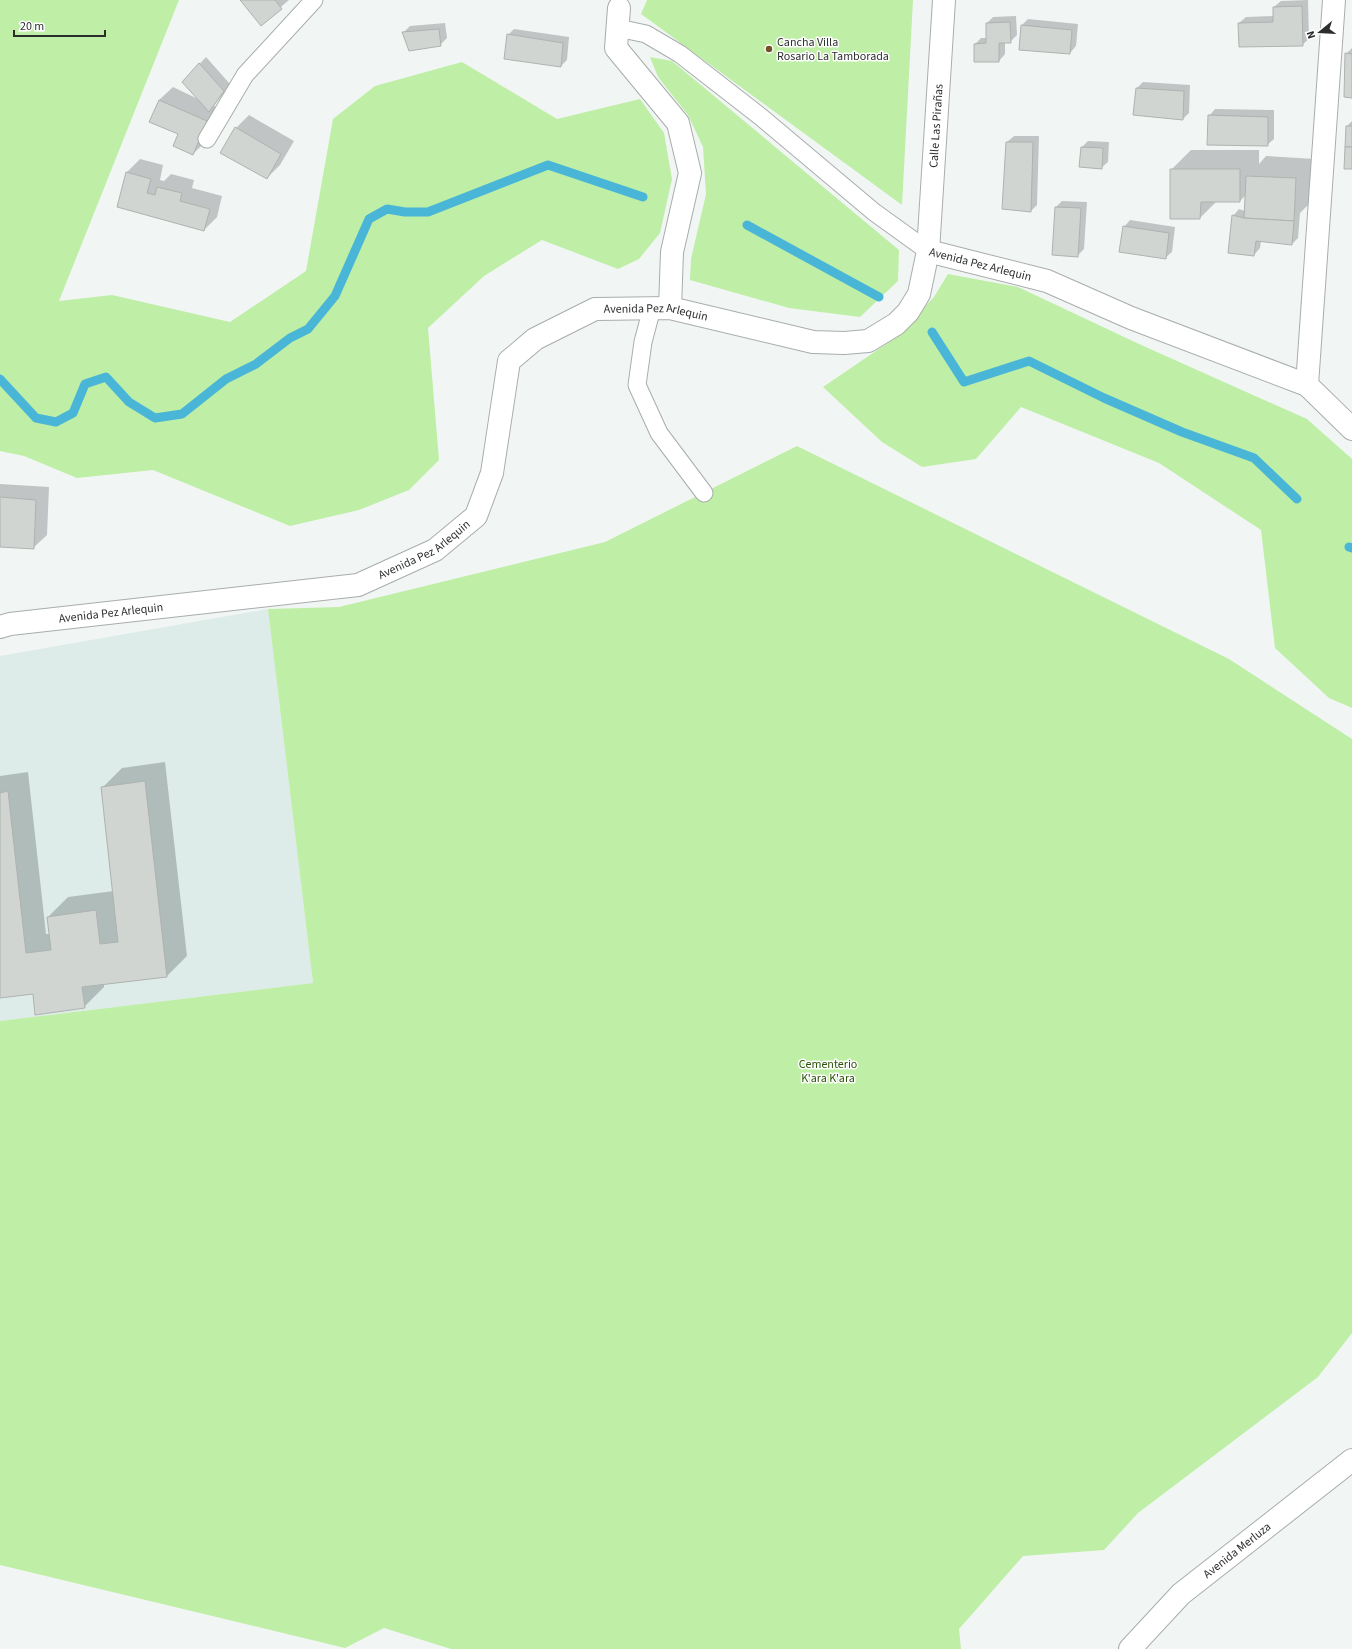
<svg xmlns="http://www.w3.org/2000/svg" width="1352" height="1649" viewBox="0 0 1352 1649" font-family="'Source Sans 3',sans-serif">
	<rect width="100%" height="100%" fill="#f1f6f5"/>
	<path fill="#ddece8" d="M268,609l45,374 -313,38v-365z"/>
	<g fill="#bfeea6">
		<path d="M0,0h179l-120,301 53,-6 118,27 76,-51 27,-152 42,-33 87,-24 95,57 83,-20 24,34 8,46 -12,54 -21,26 -21,10 -76,-29 -58,36 -56,52 11,132 -30,30 -50,20 -69,16 -137,-56 -76,8 -53,-22 -24,-5z"/>
		<path d="M647,0h266l-11,205 -261,-191z"/>
		<path d="M650,57l22,4 227,189 -1,31 -38,36 -71,-9 -99,-28 1,-21 15,-65 -3,-47 -15,-32 -30,-38z"/>
		<path d="M948,274l70,13 121,57 168,75 45,40v249l-23,-10 -54,-50 -14,-118 -102,-67 -138,-56 -45,52 -54,8 -40,-25 -59,-55 72,-49 39,-41z"/>
		<path d="M797,446l432,213 123,80v594l-34,44 -180,136 -34,37 -81,6 -64,73 2,20h-510l-67,-21 -39,20 -345,-83v-544l313,-38 -45,-374 71,-2 266,-65z"/>
	</g>
	<g fill="#0003">
		<path d="M242,0h47l-28,24z"/>
		<path d="M1308,0l1,39 -7,6 -62,1 -1,-23 7,-6 28,-1v-9l7,-6z"/>
		<path d="M1016,16l1,19 -7,7h-5v12l-6,7 -24,-17 6,-6h6v-15l6,-6z"/>
		<path d="M1028,19l50,5 -2,22 -6,7 -48,-28z"/>
		<path d="M445,23l2,15 -7,7 -36,-13 6,-6z"/>
		<path d="M514,29l55,8 -2,23 -6,6 -53,-31z"/>
		<path d="M1352,48v49l-6,-43z"/>
		<path d="M206,57l24,27 -16,22 6,2 -14,33 -13,13 -34,-54 14,-13 25,12 -15,-17z"/>
		<path d="M1143,82l47,3 -1,28 -6,6 -46,-31z"/>
		<path d="M1215,109l59,1v29l-7,6 -58,-29z"/>
		<path d="M249,115l45,26 -14,24 -13,13 -31,-50z"/>
		<path d="M1352,121v47l-5,-42z"/>
		<path d="M1014,136h25l-2,69 -6,6 -24,-69z"/>
		<path d="M1088,141l21,1 -1,20 -7,6 -19,-21z"/>
		<path d="M1191,150h68v14l7,-8 49,3 -2,41 -13,13 -2,25 -6,6 -31,-3 -1,7 -6,7 -21,-39 6,-7 6,2 1,-16 -6,6h-23l-17,17 -29,-48z"/>
		<path d="M140,159l23,6 -3,15 4,1 7,-7 23,6 -2,8 30,8 -5,21 -13,13 -86,-23 9,-35z"/>
		<path d="M1062,201l25,1 -3,47 -7,7 -21,-49z"/>
		<path d="M1130,220l45,7 -3,25 -7,6 -41,-31z"/>
		<path d="M0,484l49,3 -2,48 -14,13 -33,-2z"/>
		<path d="M165,762l22,194 -20,20 -63,8v3l-20,20 -50,-14 -34,4v-221l28,-4 18,162h4l-2,-17 20,-20 46,-6 -12,-103 20,-20z"/>
	</g>
	<g fill="none" stroke-linecap="round" stroke-linejoin="round">
		<g stroke="#49b6d8" stroke-width="9">
			<path d="M747,225l132,72"/>
			<path d="M932,332l32,50 65,-21 75,37 78,34 72,26 43,41"/>
			<path d="M0,379l36,39 20,4 17,-9 12,-29 21,-7 23,25 26,16 27,-4 44,-35 30,-15 34,-26 18,-9 27,-33 34,-77 18,-10 18,3h23l120,-47 95,32"/>
			<path d="M1349,547l3,1"/>
		</g>
	</g>
	<g fill="#d0d5d2" stroke="#aeb3b0">
		<path d="M240,0h35l7,9 -21,17z"/>
		<path d="M1302,6l1,40 -64,1 -1,-24 35,-1v-15z"/>
		<path d="M1010,22l1,21h-12v19h-25v-18l12,-1v-20z"/>
		<path d="M1021,25l51,5 -2,24 -51,-4z"/>
		<path d="M439,29l2,17 -32,5 -7,-19z"/>
		<path d="M507,34l56,9 -2,24 -57,-8z"/>
		<path d="M1345,53l7,1v44l-8,-1z"/>
		<path d="M199,63l25,28 -15,21 -27,-30z"/>
		<path d="M1136,88l48,3 -1,29 -50,-5z"/>
		<path d="M159,100l48,21 -14,34 -20,-9 5,-12 -29,-12z"/>
		<path d="M1208,115l60,2v29l-61,-1z"/>
		<path d="M1346,126h6v21h-7z"/>
		<path d="M235,127l46,27 -14,25 -47,-26z"/>
		<path d="M1006,142h27l-2,70 -29,-3z"/>
		<path d="M1081,147l22,1 -1,21 -23,-2z"/>
		<path d="M1345,147h7v22h-8z"/>
		<path d="M1170,169h70v33h-39l-1,17h-30z"/>
		<path d="M126,172l25,7 -4,14 8,2 2,-8 25,6 -2,8 30,8 -6,22 -87,-24z"/>
		<path d="M1246,176l50,2 -2,43 -50,-3z"/>
		<path d="M1055,207l26,1 -3,49 -26,-2z"/>
		<path d="M1232,215l12,3 50,3 -2,24 -36,-4 -2,15 -26,-3z"/>
		<path d="M1123,226l46,7 -3,26 -47,-7z"/>
		<path d="M0,497l36,3 -2,49 -34,-2z"/>
		<path d="M145,781l22,196 -85,10 3,21 -50,7 -2,-21 -33,4v-205l8,-2 18,162 25,-3 -4,-33 49,-7 4,34 18,-2 -17,-155z"/>
	</g>
	<g fill="none" stroke-linecap="round" stroke-linejoin="round">
		<g stroke="#a8adac" stroke-width="19">
			<g id="lane">
				<path d="M618,28l28,6 34,20 81,63 113,95 54,39"/>
				<path d="M207,139l38,-64 69,-75"/>
				<path d="M652,308l-9,34 -6,43 22,48 45,60"/>
			</g>
		</g>
		<g stroke="#a8adac" stroke-width="24">
			<g id="street">
				<path d="M619,8l-3,40 62,75 12,50 -18,79 -2,56"/>
				<path id="s1" d="M928,251l119,30 84,37 176,67 45,44"/>
				<path d="M1307,385l27,-385"/>
				<path id="s2" d="M0,627l10,-3 348,-39 77,-35 41,-34 16,-43 17,-112 26,-22 60,-30 75,-1 143,34 31,1 24,-2 28,-17 12,-12 11,-18 9,-43 16,-251"/>
				<path id="s3" d="M1130,1649l51,-55 171,-134"/>
			</g>
		</g>
		<use href="#lane" stroke="#fff" stroke-width="17"/>
		<use href="#street" stroke="#fff" stroke-width="22"/>
	</g>
	<circle fill="#735129" stroke="#fff" stroke-width="1.5" cx="769" cy="49" r="4"/>
	<g text-anchor="middle" dominant-baseline="central" stroke-width="3" stroke-linejoin="round" paint-order="stroke">
		<g font-size="12" fill="#2c2e2e" stroke="#fff" text-anchor="start">
			<text x="777" y="42">Cancha Villa<tspan x="777" dy="14">Rosario La Tamborada</tspan></text>
		</g>
		<g font-size="12" fill="#2c2e2e" stroke="#fff">
			<text stroke="none"><textPath href="#s2" startOffset="1276">Calle Las Pirañas</textPath></text>
			<text stroke="none"><textPath href="#s1" startOffset="54">Avenida Pez Arlequin</textPath></text>
			<text stroke="none"><textPath href="#s2" startOffset="820">Avenida Pez Arlequin</textPath></text>
			<text stroke="none"><textPath href="#s2" startOffset="436">Avenida Pez Arlequin</textPath></text>
			<text stroke="none"><textPath href="#s2" startOffset="112">Avenida Pez Arlequin</textPath></text>
			<text stroke="none"><textPath href="#s3" startOffset="146">Avenida Merluza</textPath></text>
		</g>
		<g font-size="12" fill="#295204" stroke="#fff">
			<text x="828" y="1064">Cementerio<tspan x="828" dy="14">K'ara K'ara</tspan></text>
		</g>
	</g>
	<g transform="translate(1320 32) rotate(252)" stroke="#ffffff" stroke-width="3" paint-order="stroke">
	<path d="M0-3L7 15L0 10L-7 15Z" fill="#2c2e2e"/>
	<text y="-6" font-size="11" font-weight="bold" text-anchor="middle" fill="#2c2e2e">N</text>
	</g>
	<path d="M14 30v6h91v-6" fill="none" stroke="#2c2e2e" stroke-width="2"/>
	<text x="20" y="30" font-size="12" fill="#2c2e2e" stroke="#ffffff" stroke-width="3" paint-order="stroke">20 m</text>
</svg>
